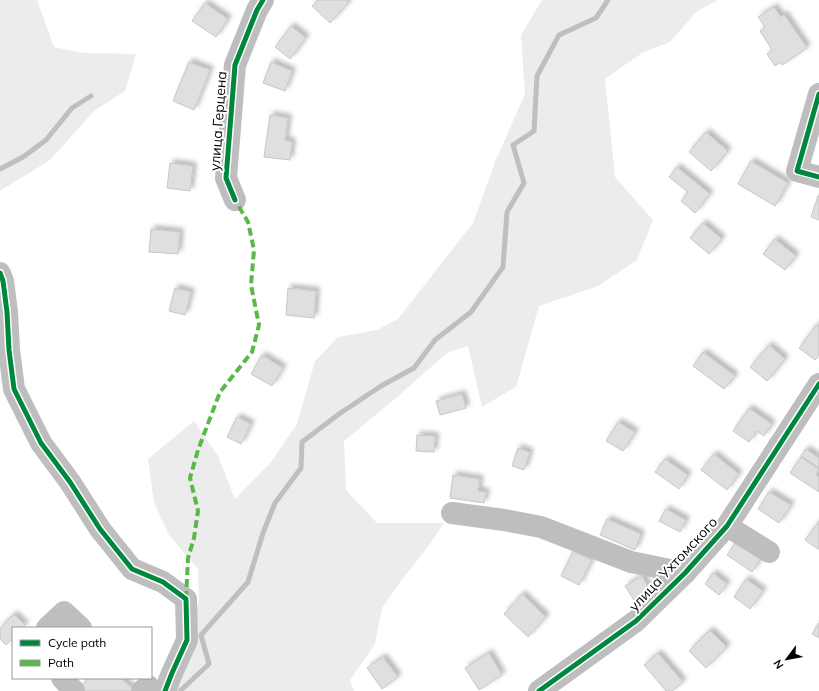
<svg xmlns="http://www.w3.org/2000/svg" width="819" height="691" viewBox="0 0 819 691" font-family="Mulish,sans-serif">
	<defs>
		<filter id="shadow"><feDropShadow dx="3.5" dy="-3.5" stdDeviation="2" flood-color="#0004"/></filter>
	</defs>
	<rect width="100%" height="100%" fill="#fff"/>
	<g fill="#ececec">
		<path d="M0,0h37l17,47 29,6 53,1 -11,37 -31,20 -44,49 -50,31z"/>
		<path d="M542,0h176l-22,12 -26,30 -28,11 -37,26 10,98 38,43 -16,40 -39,26 -59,20 -23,81 -34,20 -14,-61 -21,7 -51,45 -52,43 2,49 31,33h67l-17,25 -26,33 -19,27 -7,36 -25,36 4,11h-180l10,-30 15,-60 -1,-32 -29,-34 -15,-32 -6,-44 46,-38 24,35 17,43 36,-37 26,-38 18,-63 23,-24 39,-7 21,-11 75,-96 22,-61 30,-68 -4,-59z"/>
	</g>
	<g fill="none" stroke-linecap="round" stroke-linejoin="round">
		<g stroke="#bfbfbf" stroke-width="5">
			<path d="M0,169l23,-12 23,-17 26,-32 19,-12"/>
			<path d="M180,691l29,-27 -8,-29 47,-53 15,-49 12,-30 26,-35 1,-26 37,-28 42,-28 33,-18 21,-28 36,-28 32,-45 4,-55 17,-29 -11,-38 21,-14 3,-55 22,-41 37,-17 12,-18"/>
		</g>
	</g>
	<g fill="#dfdfdf" stroke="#c7c7c7" filter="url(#shadow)">
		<path d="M318,0h29l2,2 -19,21 -18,-17z"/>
		<path d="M205,3l23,16 -12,18 -24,-16z"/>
		<path d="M774,7l7,10 3,-3 23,34 -25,17 -1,-3 -6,4 -8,-12 5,-4 -12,-19 5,-4 -7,-10z"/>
		<path d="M291,26l15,12 -16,21 -15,-12z"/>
		<path d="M189,62l21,8 -16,40 -21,-9z"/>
		<path d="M271,62l21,9 -7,20 -22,-8z"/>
		<path d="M270,115l18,3 -3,22 7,2 -2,18 -26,-3z"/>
		<path d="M706,132l22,19 -17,20 -22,-19z"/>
		<path d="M751,161l37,22 -13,23 -37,-22z"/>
		<path d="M170,163l23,3 -3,25 -23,-3z"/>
		<path d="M677,167l33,27 -15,19 -14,-12 7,-9 -19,-15z"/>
		<path d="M818,196h1v24l-8,-3z"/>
		<path d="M703,223l19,16 -13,15 -19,-16z"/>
		<path d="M151,229l29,3 -2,22 -29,-2z"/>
		<path d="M775,239l21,17 -11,14 -22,-16z"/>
		<path d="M175,288l16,4 -6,23 -16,-4z"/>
		<path d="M288,288l28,3 -2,27 -28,-3z"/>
		<path d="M816,325l3,2v28l-4,5 -16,-12z"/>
		<path d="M769,345l16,14 -18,22 -17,-14z"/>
		<path d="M703,352l32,24 -11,13 -31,-23z"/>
		<path d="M262,355l21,13 -11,18 -21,-12z"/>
		<path d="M462,394l4,14 -26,7 -4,-14z"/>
		<path d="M749,408l23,16 -8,12 -7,-5 -8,11 -16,-11z"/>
		<path d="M237,417l14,7 -10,20 -14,-7z"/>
		<path d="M618,422l17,10 -12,19 -17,-10z"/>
		<path d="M417,435l18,1 -1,16 -18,-1z"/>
		<path d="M518,448l12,4 -6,18 -12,-4z"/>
		<path d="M806,449l13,9v10l-18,-12z"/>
		<path d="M714,454l25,20 -12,16 -26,-20z"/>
		<path d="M801,457l18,12 -3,6 3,2v15l-29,-19z"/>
		<path d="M665,459l23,16 -9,14 -24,-17z"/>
		<path d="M453,475l27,4 -2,12 8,1 -2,11 -34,-5z"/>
		<path d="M769,492l22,13 -12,18 -21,-14z"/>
		<path d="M666,509l20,11 -6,12 -21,-11z"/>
		<path d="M607,519l34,15 -6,16 -35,-15z"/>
		<path d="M819,521v28h-1l-13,-9z"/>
		<path d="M739,538l24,17 -11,17 -25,-17z"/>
		<path d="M573,551l19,9 -13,25 -18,-9z"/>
		<path d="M713,573l14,11 -8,11 -14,-11z"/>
		<path d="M642,576l8,14 -16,10 -9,-14z"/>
		<path d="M746,579l17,12 -13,18 -16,-12z"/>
		<path d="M522,594l24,23 -18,20 -24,-23z"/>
		<path d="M14,614l11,11 -2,3h-10v10l-7,7 -6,-6v-11z"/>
		<path d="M819,623v15l-7,-4z"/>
		<path d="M710,630l17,17 -21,21 -17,-17z"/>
		<path d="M489,653l13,22 -23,15 -14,-22z"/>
		<path d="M658,653l25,29 -11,9h-6l-22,-26z"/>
		<path d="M383,657l15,20 -16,12 -15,-21z"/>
		<path d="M85,678h36l14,13h-54l-2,-2 8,-9z"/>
	</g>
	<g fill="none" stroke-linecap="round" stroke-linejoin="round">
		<g stroke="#bebebe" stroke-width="22">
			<path d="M819,94l-22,77 22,6"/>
			<path d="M235,200l-9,-22 9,-113 22,-55 6,-10"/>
			<path d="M0,273l3,8 4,31 2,38 5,39 27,54 29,39 30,47 32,40 31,13 23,17 1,41 -15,33 -7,18"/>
			<path d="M452,513l52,7 37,7 90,35 54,11"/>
			<path d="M727,526l42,26"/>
			<path d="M47,628l17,-16 17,16"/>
			<path d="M62,678l12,13"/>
			<path d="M142,691l6,-5"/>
			<path d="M539,691l97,-70 49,-48 42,-47 92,-142"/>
		</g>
		<path stroke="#58b947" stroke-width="4" stroke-dasharray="8 4" stroke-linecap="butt" d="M186,599l2,-41 6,-20 4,-27 -8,-33 8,-28 22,-58 32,-40 7,-27 -8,-40 3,-35 -6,-28 -13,-22"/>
		<g stroke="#fff" stroke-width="8">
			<g id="cycleway">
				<path d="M819,94l-22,77 22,6"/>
				<path d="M235,200l-9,-22 9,-113 22,-55 6,-10"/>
				<path d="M0,273l3,8 4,31 2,38 5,39 27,54 29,39 30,47 32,40 31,13 23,17 1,41 -15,33 -7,18"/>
				<path d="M539,691l97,-70 49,-48 42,-47 92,-142"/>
			</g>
		</g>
		<use href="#cycleway" stroke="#00873e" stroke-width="5"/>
	</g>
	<g text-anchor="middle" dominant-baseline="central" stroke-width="4" stroke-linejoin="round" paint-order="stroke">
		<g font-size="14" fill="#000" stroke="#fff">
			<text transform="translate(218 121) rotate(-86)">улица Герцена</text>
			<text transform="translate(673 564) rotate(-47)">улица Ухтомского</text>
		</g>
	</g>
	<rect x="12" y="627" width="140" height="52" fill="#ffffff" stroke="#999999"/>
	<rect x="20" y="640" width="20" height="6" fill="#00873e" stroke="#999999"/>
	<text x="48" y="647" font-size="12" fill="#000000">Cycle path</text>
	<rect x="20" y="660" width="20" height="6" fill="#58b947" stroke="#999999"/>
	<text x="48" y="667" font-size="12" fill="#000000">Path</text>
	<g transform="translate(787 659) rotate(238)" stroke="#ffffff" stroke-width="3" paint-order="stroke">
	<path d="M0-3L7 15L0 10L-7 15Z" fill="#000000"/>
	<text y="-6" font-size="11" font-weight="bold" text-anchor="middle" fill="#000000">N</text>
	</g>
</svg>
